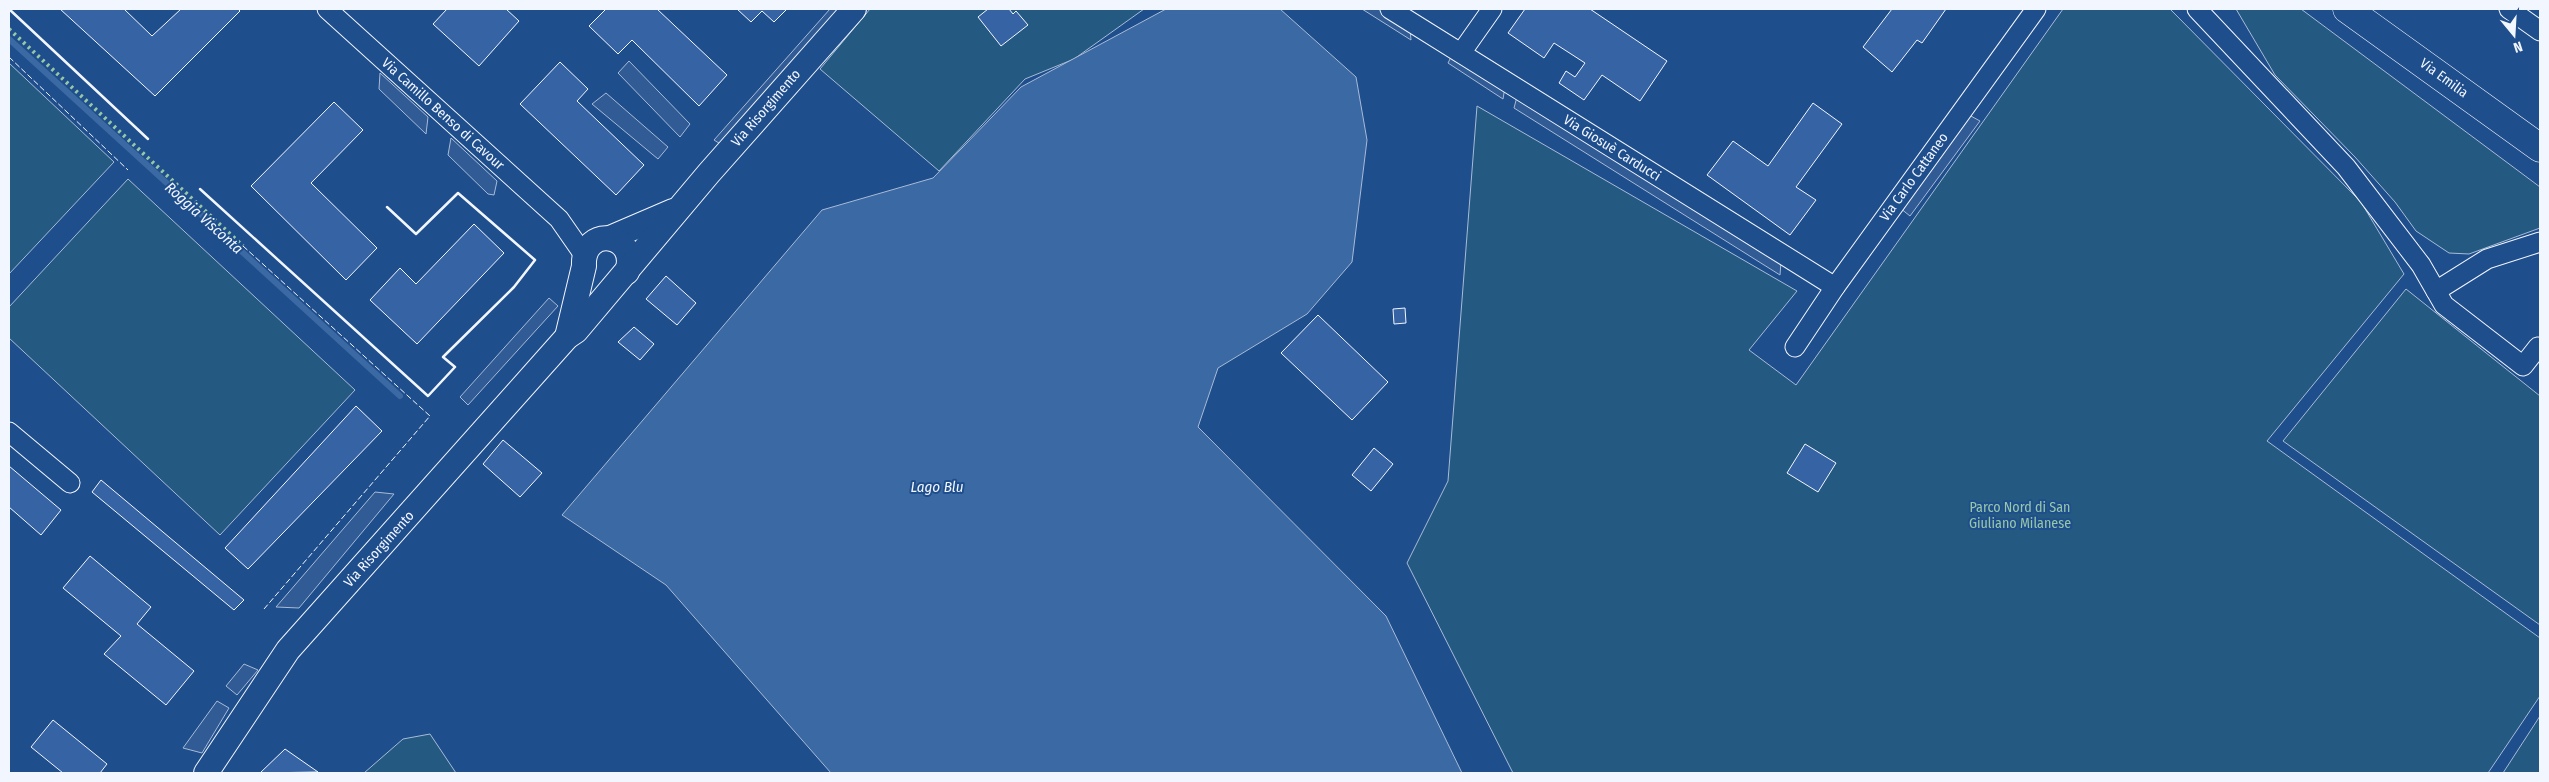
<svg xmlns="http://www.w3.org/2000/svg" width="2549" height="782" viewBox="0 0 2549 782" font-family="'Fira Sans Condensed',sans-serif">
	<rect width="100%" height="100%" fill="#1f4e8c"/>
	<g fill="#245a82" stroke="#a8bbd7">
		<path d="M870,9h274l-70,50 -49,20 -86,92 -119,-102z"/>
		<path d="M2063,9h107l191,193 43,72 -137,167 273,197v58l-52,77h-975l-106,-210 41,-82 29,-375 320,185 -48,59 47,35z"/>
		<path d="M2236,9h65l239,178v41l-71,26 -20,-1 -33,-22 -21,-29 -40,-45 -80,-82z"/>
		<path d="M9,63l105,99 -105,112z"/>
		<path d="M128,179l227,211 -135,145 -211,-197v-31z"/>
		<path d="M2406,289l134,107v229l-257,-184z"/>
		<path d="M2540,716v57h-37z"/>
		<path d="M430,734l26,39h-92l39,-34z"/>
	</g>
	<g fill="#305b95" stroke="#a8bbd7">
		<path d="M830,9h10l-118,136 -8,-5z"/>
		<path d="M1362,9h18l30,19 1,12z"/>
		<path d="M1452,55l53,32 -2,12 -55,-36z"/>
		<path d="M629,61l61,63 -10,13 -62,-64z"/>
		<path d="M380,73l48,44 -2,17 -47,-45z"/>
		<path d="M606,93l62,54 -10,12 -66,-55z"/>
		<path d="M1518,93l263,169 -1,13 -266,-167z"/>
		<path d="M1969,115l11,6 -70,95 -10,-8z"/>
		<path d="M451,138l46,43 -3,14 -6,-1 -40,-39z"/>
		<path d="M549,298l9,8 -90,99 -8,-8z"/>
		<path d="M375,492l19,2 -95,114 -23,-1z"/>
		<path d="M244,664l14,6 -21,25 -11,-9z"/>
		<path d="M217,701l12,7 -27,45 -19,-5z"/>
	</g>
	<path fill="#3b69a3" stroke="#a8bbd7" d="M1166,9h114l76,68 11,63 -15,122 -45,52 -89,54 -20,59 188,189 76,157h-631l-165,-188 -104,-70 260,-305 111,-32 88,-91z"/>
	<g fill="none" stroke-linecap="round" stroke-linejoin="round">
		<path stroke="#3b69a3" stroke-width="6" d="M9,39l391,357"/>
	</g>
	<g fill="#3563a3" stroke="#f2f6ff">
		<path d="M60,9h64l28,27 29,-27h57l2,2 -85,85z"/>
		<path d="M447,9h59l13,12 -40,45 -46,-42z"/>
		<path d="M606,9h51l70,66 -28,31 -67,-66 -14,14 -29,-28z"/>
		<path d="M737,9h50l-13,13 -12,-11 -11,11z"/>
		<path d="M988,9h21l4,5 3,-3 12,14 -27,21 -23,-29z"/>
		<path d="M1525,9h65l77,52 -27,40 -38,-26 -18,25 -25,-17 7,-12 9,6 10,-14 -31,-20 -10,15 -36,-25z"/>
		<path d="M1892,9h54l-24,34 -5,-3 -25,32 -29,-25z"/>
		<path d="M560,62l28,27 -11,12 67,64 -28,30 -96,-91z"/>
		<path d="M334,102l29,28 -52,53 66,65 -31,32 -95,-94z"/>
		<path d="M1813,103l29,21 -46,63 20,13 -26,35 -83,-60 26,-34 35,25z"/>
		<path d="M474,224l30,29 -87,91 -47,-44 30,-32 16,16z"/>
		<path d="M666,276l30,27 -19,22 -31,-26z"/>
		<path d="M1405,308l1,15 -12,1 -1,-15z"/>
		<path d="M1318,315l70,67 -36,38 -71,-67z"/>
		<path d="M634,327l20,17 -14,16 -22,-18z"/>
		<path d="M356,406l26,25 -134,138 -23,-21z"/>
		<path d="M503,440l39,33 -22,24 -37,-33z"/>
		<path d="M1805,444l31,19 -18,29 -31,-19z"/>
		<path d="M1374,448l19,16 -22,27 -19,-16z"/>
		<path d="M9,466l52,44 -20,25 -32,-28z"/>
		<path d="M101,480l143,120 -10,10 -142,-118z"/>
		<path d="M90,556l61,51 -14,17 57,47 -28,34 -62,-51 17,-18 -58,-48z"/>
		<path d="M53,720l54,44 -7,9h-37l-32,-26z"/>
		<path d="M285,749l33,23 -58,1z"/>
	</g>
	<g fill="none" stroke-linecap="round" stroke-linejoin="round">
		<g stroke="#f2f6ff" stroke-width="21">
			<g id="minor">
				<path d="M327,9l232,210 25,36"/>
				<path d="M1390,9l445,278"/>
				<path d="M2197,9l149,158 75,98 23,40 79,61 15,-19 2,2"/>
				<path d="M2509,9l31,22"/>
				<path d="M1461,53l31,-44"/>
				<path d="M2436,291l51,-32 53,-17"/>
				<path d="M1795,347l40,-60 201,-278"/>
				<path d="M9,432l61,51"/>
			</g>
		</g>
		<g stroke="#f2f6ff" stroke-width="26">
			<g id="tertiary">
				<path d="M610,238l63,-27"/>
				<path d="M567,337l17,-71c-2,-42 56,-33 43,6"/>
				<path d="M206,773l82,-123 279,-313 9,-6 133,-158 145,-164"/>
			</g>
		</g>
		<g stroke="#f2f6ff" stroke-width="29">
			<path id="primary" d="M2347,9l193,139"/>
		</g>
		<use href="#minor" stroke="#1f4e8c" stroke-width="19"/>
		<use href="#tertiary" stroke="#1f4e8c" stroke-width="24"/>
		<use href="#primary" stroke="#1f4e8c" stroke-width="28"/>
		<path stroke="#97c8a6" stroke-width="4" stroke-dasharray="2.5 4" stroke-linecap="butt" d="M9,29l234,217"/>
		<g stroke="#f2f6ff" stroke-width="1" stroke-dasharray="6 2.5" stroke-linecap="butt">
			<path d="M9,57l119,113"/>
			<path d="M243,246l187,170 -166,193"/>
		</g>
		<g stroke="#f2f6ff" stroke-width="2.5">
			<path d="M9,9l139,130"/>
			<path d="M200,189l228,207 27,-29 -12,-10 71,-70 21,-27 -77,-67 -42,41 -29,-27"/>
		</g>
	</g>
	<g text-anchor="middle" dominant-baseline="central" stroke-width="4" stroke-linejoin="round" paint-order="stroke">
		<g font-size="14" fill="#f2f6ff" stroke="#1f4e8c">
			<text transform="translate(2444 78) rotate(36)">Via Emilia</text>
			<text transform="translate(766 108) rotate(-49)">Via Risorgimento</text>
			<text transform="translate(443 114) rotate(42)">Via Camillo Benso di Cavour</text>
			<text transform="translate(1612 148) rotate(32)">Via Giosuè Carducci</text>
			<text transform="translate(1914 177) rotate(-54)">Via Carlo Cattaneo</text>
			<text transform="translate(379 549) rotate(-48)">Via Risorgimento</text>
		</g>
		<g font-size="14" fill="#97c8a6" stroke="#1f4e8c">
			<text x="2020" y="507">Parco Nord di San<tspan x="2020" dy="16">Giuliano Milanese</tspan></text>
		</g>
		<g font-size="15" font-style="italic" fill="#f2f6ff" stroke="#1f4e8c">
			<text transform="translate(204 218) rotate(42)">Roggia Visconta</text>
			<text x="937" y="487">Lago Blu</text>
		</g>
	</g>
	<rect width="2549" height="782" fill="none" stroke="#f2f6ff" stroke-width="20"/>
	<g transform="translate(2514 35) rotate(162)" stroke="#1f4e8c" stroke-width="4" paint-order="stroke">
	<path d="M0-4L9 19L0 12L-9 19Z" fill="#f2f6ff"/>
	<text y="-8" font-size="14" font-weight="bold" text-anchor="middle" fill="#f2f6ff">N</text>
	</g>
</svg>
